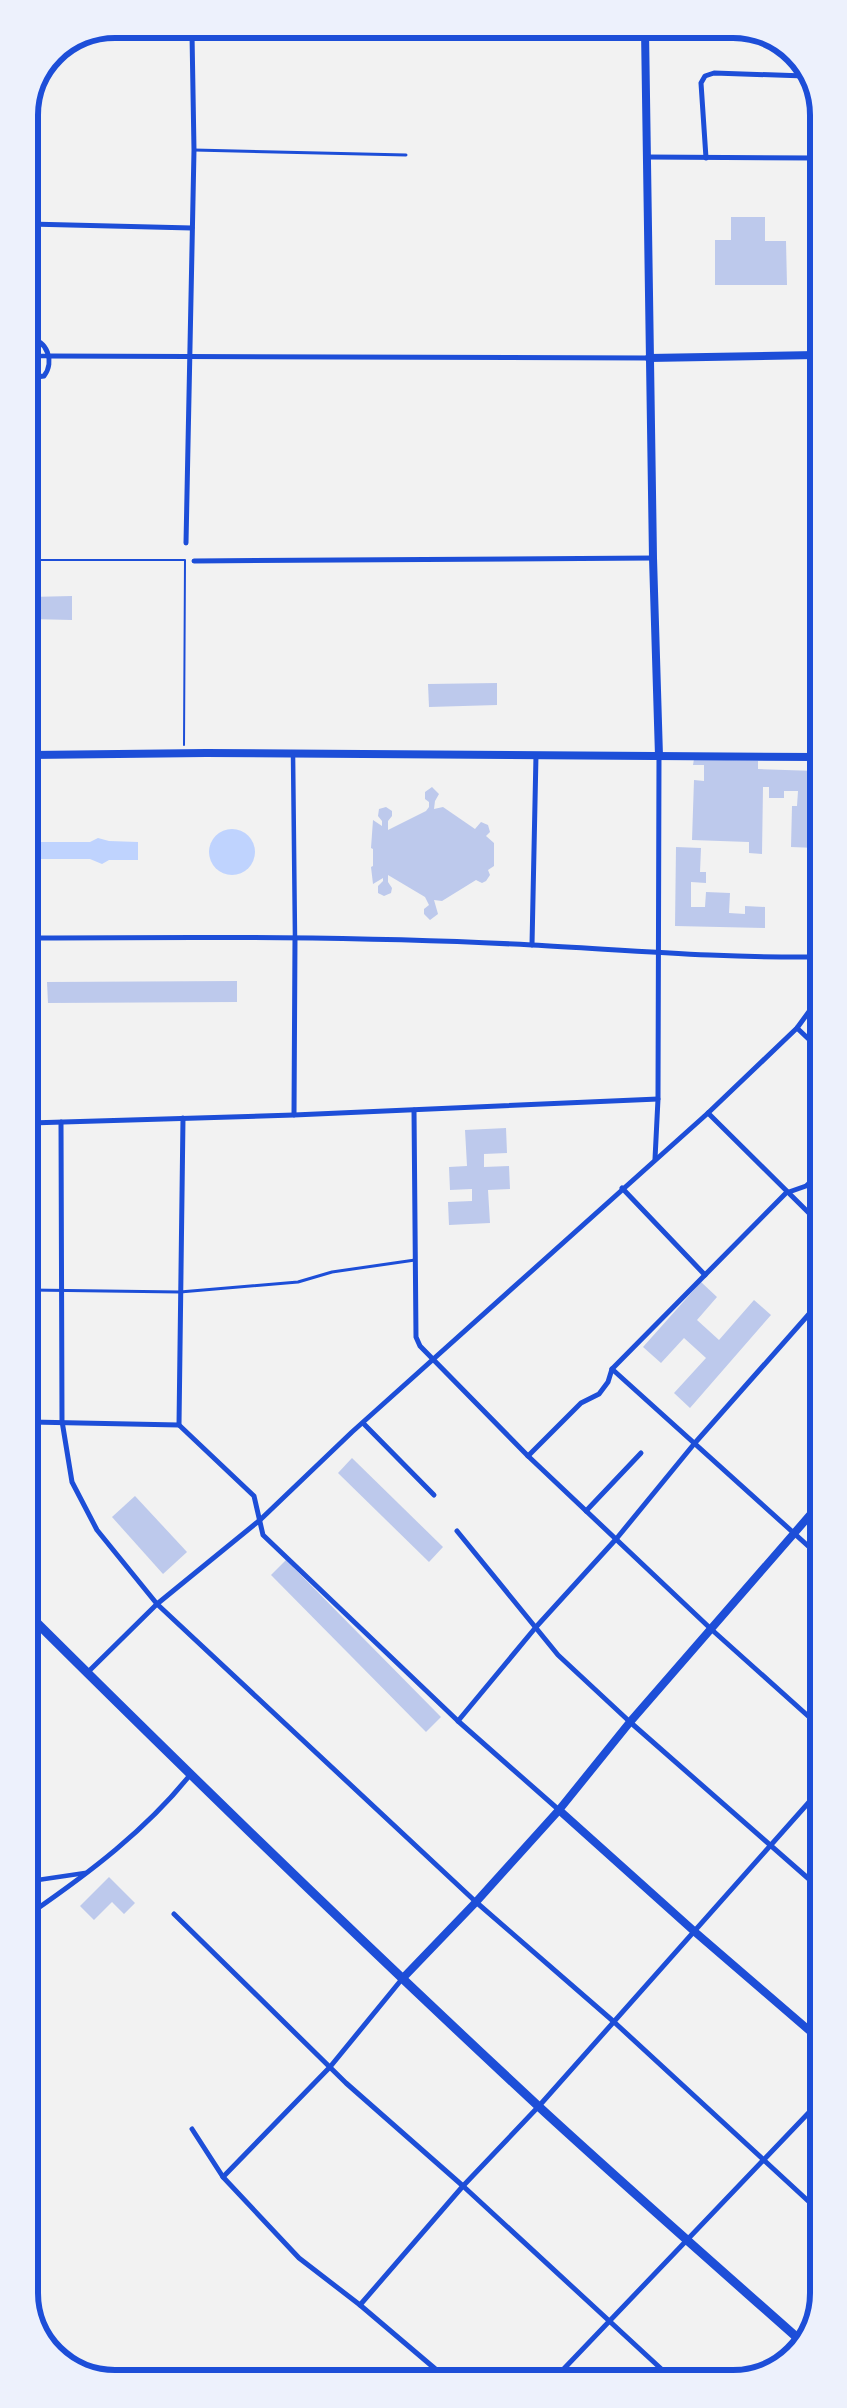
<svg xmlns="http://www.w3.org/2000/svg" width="847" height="2408" viewBox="0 0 847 2408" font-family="Overpass,sans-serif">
	<rect width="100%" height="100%" fill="#f2f2f2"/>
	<g fill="#bfd3fe">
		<circle cx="232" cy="852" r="23"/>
		<path d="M98,838l11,3 29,1v18h-29l-7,4 -12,-5h-54v-17h54z"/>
		<path d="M39,2327l64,50 -41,-16z"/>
	</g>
	<g fill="#bdc9ec">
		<path d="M731,217h34v24h21l1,44h-72v-45h16z"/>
		<path d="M72,596v24l-42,-1v-22z"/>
		<path d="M497,683v22l-68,2 -1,-23z"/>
		<path d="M694,759l64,2v8l58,2v77l-25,-1 1,-41h5l1,-15h-14v7h-15v-11h-6l-1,67 -13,-1v-11l-57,-2 2,-60 10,1v-16h-11z"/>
		<path d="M432,787l7,7 -4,7 -1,8 9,-2 32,22 6,-7 7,3 2,7 -4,4 8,7v23l-6,4 2,5 -4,6 -4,2 -6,-3 -34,21 -8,-1 4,14 -8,6 -6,-6v-5l5,-4 -4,-8 -37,-22v7l4,6 -1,5 -7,3 -6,-3v-7l5,-5v-3l-10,6 -2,-17 2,-1v-17l-2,-1 2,-28 9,6v-5l-4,-5 1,-7 7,-2 6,4v5l-4,5v9l38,-19 3,-4v-5l-4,-3v-7z"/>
		<path d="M676,847l25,1 -1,24h6v11l-15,-1v25h14l1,-15 24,1 -1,20 16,1v-8l20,1v21l-90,-2z"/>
		<path d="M237,981v21l-189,1 -1,-21z"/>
		<path d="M506,1128l1,25 -23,1v13l25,-1 1,23 -22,1 2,33 -41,2 -1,-23 24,-1v-12l-22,1 -1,-23 18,-1 -2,-36z"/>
		<path d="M701,1282l16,15 -20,23 22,20 35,-40 17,15 -81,93 -16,-15 32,-35 -22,-20 -23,25 -18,-16z"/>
		<path d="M352,1458l91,89 -14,15 -91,-89z"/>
		<path d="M135,1496l52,56 -24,22 -51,-57z"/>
		<path d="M286,1560l155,157 -15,15 -155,-157z"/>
		<path d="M109,1877l26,26 -11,11 -12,-12 -18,18 -14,-14z"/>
	</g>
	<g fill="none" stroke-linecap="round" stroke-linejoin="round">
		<path stroke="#1d4ed8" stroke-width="2" d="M29,560h156l-1,185"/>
		<g stroke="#1d4ed8" stroke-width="3">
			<path d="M194,150l212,5"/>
			<path d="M30,1290l150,2 118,-10 34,-10 83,-12"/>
		</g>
		<g stroke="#1d4ed8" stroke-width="4.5">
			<path d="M29,356h19"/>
			<path d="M293,753l2,185"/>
			<path d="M31,1881l54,-8"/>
		</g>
		<g stroke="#1d4ed8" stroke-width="5">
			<path d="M647,157l168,1"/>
			<path d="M706,158l-5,-75 4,-7 9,-3 91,3"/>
			<path d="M29,224l163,4"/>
			<path d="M29,339c18,0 26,23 15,37l-15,2"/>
			<path d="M48,356l601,2"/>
			<path d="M186,543l8,-393 -2,-116"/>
			<path d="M194,561l459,-3"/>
			<path d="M30,938c167,-1 335,-2 502,7 95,5 189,13 284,12"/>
			<path d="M532,945l4,-190"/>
			<path d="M797,1028l20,19"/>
			<path d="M414,1110l2,227 4,9 108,110 183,173 106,95"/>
			<path d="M708,1113l109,108"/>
			<path d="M294,1115l1,-177"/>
			<path d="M183,1118l-4,307 75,71 9,39 195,186 101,89"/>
			<path d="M61,1122l1,299 10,61 25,48 60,74 319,298 137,119 205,189"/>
			<path d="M30,1123l264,-8 364,-16"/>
			<path d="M655,1159l3,-60 1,-343"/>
			<path d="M622,1188l83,87"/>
			<path d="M612,1369l205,185"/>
			<path d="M31,1422l148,3"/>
			<path d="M363,1423l71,72"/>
			<path d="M528,1456l53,-53 18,-9 9,-12 4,-13 174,-176 20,-7 11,-10"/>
			<path d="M586,1511l55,-58"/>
			<path d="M457,1531l101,124 72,67 188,165"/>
			<path d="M87,1673l70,-69 103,-84 92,-88 356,-319 89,-85 19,-26"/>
			<path d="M458,1721l78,-94 81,-89 77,-94 123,-139"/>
			<path d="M31,1913c58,-40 115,-83 159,-138"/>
			<path d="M174,1914l172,169 117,103 207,191"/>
			<path d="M192,2129l31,48 76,81 61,47 86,73"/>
			<path d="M223,2177l107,-110 72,-88"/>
			<path d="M360,2305l103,-119 76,-80 279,-314"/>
			<path d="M556,2377l262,-274"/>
		</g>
		<g stroke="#1d4ed8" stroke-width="8">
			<path d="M645,30l8,528 6,198"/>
			<path d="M649,358l167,-3"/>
			<path d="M30,755l176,-2 610,4"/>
			<path d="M559,1810l136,122 123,106"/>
			<path d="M402,1979l74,-77 83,-92 71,-88 187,-215"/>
		</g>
		<path stroke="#1d4ed8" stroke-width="9" d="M31,1617c166,165 334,328 505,487 88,81 177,159 266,238"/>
	</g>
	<path d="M0 0H847V2408H0ZM115 38H733A77 77 0 0 1 810 115V2293A77 77 0 0 1 733 2370H115A77 77 0 0 1 38 2293V115A77 77 0 0 1 115 38Z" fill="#edf1fc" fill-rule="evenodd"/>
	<path fill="none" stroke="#1d4ed8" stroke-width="6" d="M115 38H733A77 77 0 0 1 810 115V2293A77 77 0 0 1 733 2370H115A77 77 0 0 1 38 2293V115A77 77 0 0 1 115 38Z"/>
</svg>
